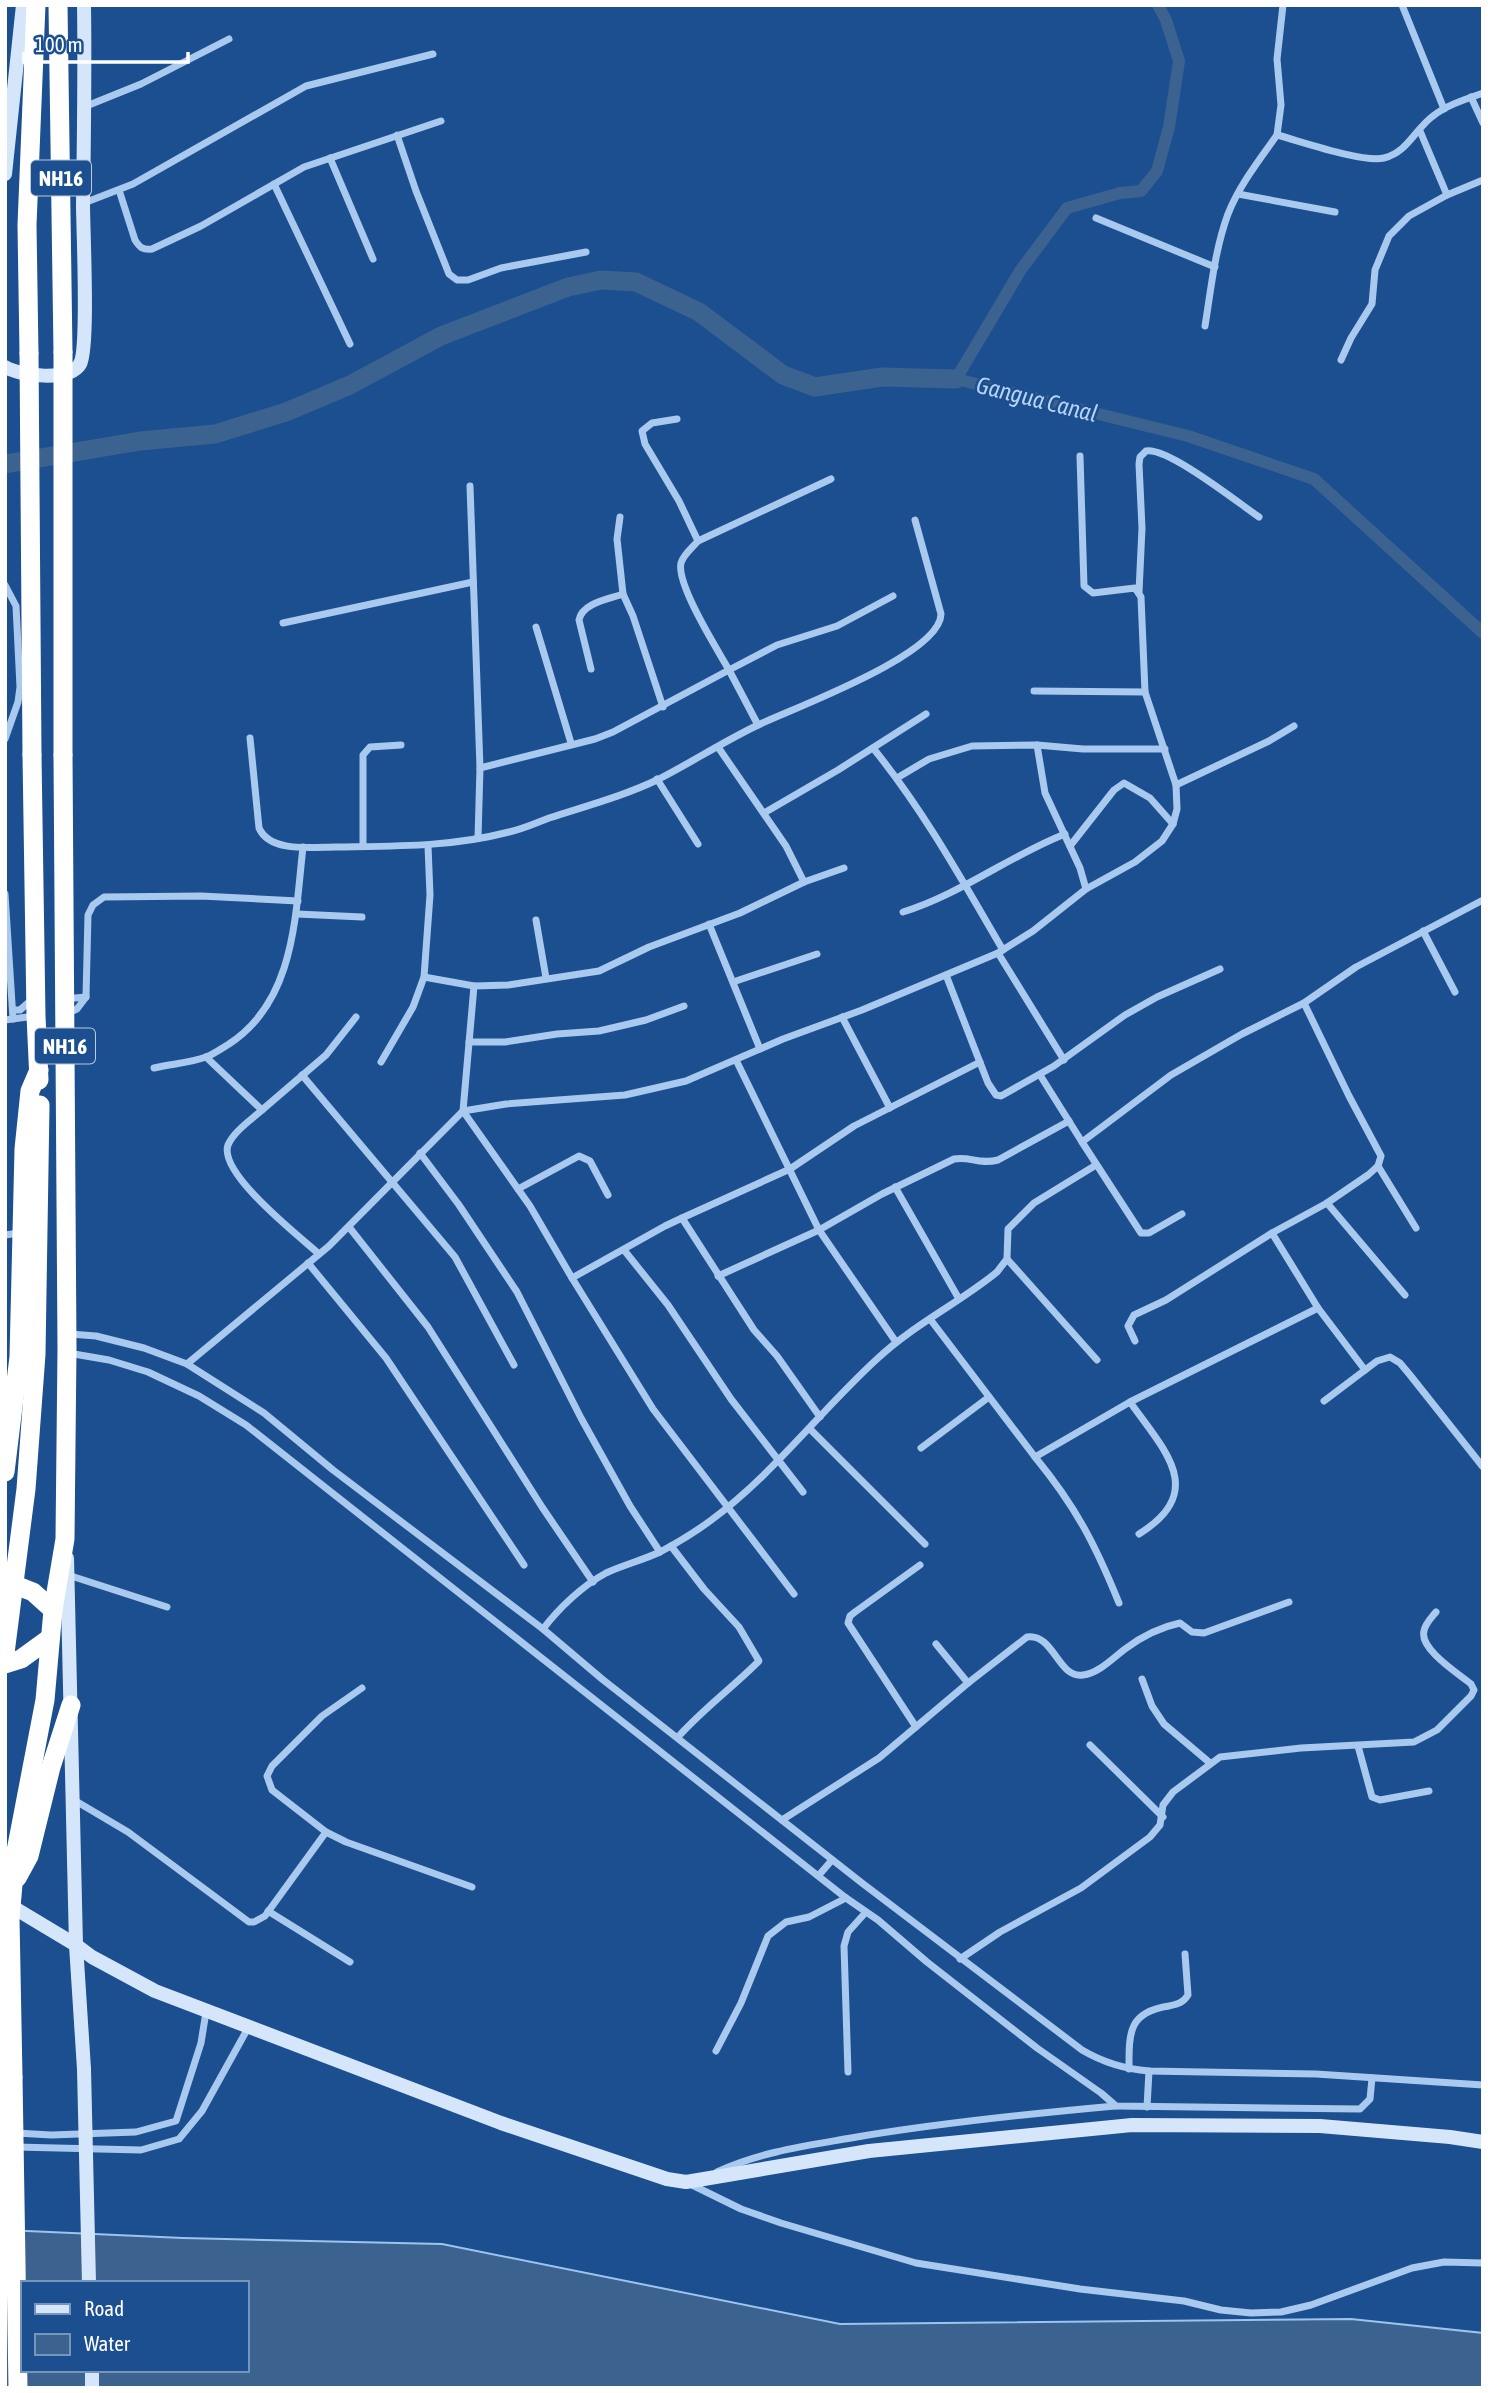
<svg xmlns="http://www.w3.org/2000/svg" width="1488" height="2393" viewBox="0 0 1488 2393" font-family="'Asap Condensed',sans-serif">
	<rect width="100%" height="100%" fill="#1b4f8f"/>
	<path fill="#3c6290" stroke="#9cc4f0" stroke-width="2" fill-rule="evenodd" d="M5,2230l178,8 259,6 398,80 511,-5 132,14v55h-1478zM23,2283h224v87h-224z"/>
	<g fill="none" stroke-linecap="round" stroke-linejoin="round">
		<path stroke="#3c6290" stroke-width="12" d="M1158,5l8,15 13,41 -10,66 -12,44 -16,20 -21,2 -53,15 -47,63 -64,108 232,57 126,43 169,154"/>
		<path stroke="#3c6290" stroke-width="19" d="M5,464l135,-23 75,-7 71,-22 64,-27 91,-49 127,-49 33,-7 35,2 63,30 84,63 32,12 67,-10 74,2"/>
		<g stroke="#a9c9ee" stroke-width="7">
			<path d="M1283,5l-6,54 4,46 -4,30c23,6 86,28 107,23 24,-6 31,-29 49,-42 14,-11 33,-17 50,-23"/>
			<path d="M1402,5l42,104"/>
			<path d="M1471,97l12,26"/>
			<path d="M84,107l57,-23 88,-45"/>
			<path d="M397,135l19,56 33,83 8,6h11l33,-12 85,-16"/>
			<path d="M330,158l43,101"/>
			<path d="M274,184l76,160"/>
			<path d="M119,190l16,50c5,8 8,10 17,9l49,-23 103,-59 137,-46"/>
			<path d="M1238,194l97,18"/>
			<path d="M1447,195l36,-15"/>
			<path d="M84,203l49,-19 173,-98 127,-32"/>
			<path d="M1096,218l119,49"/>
			<path d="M1205,326c6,-37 10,-77 23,-112 11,-28 31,-54 49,-79"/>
			<path d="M1341,360l10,-22 21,-34 3,-34 14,-34 20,-20 38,-21 -27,-64"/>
			<path d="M677,419l-25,4 -10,8 3,13 34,57 19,40"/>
			<path d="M831,479l-133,62c-6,7 -15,14 -17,22 -5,21 36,86 48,107l48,-25 60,-19 56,-30"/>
			<path d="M470,486l10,282"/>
			<path d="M620,517l-3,22 6,55 10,22 30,91"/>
			<path d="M5,585l11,21 4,81 -2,15 -13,37"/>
			<path d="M1139,592l3,-64 -3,-64 1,-7 6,-6c22,-4 91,51 113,66"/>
			<path d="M283,623l190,-41"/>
			<path d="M536,627l35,116"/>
			<path d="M591,669l-12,-49c3,-17 30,-21 44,-26"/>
			<path d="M1034,691l111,1"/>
			<path d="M250,738l9,90c11,25 53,19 77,19 60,-1 115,0 173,-15 14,-3 27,-9 40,-14 37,-12 75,-22 110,-39 33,-17 64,-37 97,-53 35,-17 185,-71 185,-112l-26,-94"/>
			<path d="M1037,745l8,48 35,75 6,21"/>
			<path d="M718,747l68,99 18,36"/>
			<path d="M873,748c51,63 89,132 130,202"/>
			<path d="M897,778l32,-19 43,-13 65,-1 46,4h82"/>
			<path d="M657,779l41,65"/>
			<path d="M1176,785l93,-44 25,-15"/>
			<path d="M764,813l74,-43 88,-56"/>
			<path d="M478,838l2,-70 115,-29 18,-7 116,-62 29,55"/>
			<path d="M363,846v-91l7,-8 31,-2"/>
			<path d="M1070,846l44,-56 10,-7 26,15 23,26"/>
			<path d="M5,894l8,125"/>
			<path d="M903,912c58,-18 106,-56 162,-78"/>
			<path d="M297,914l65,3"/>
			<path d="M536,920l10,58"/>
			<path d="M709,924l51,125"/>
			<path d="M1423,931l32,61"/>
			<path d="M998,953l66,107"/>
			<path d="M946,975l42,108 8,12 5,1 53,-30 71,-51 32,-18 63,-28"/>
			<path d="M424,977l50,9 34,-1 91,-14 50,-24 91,-34 64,-31 40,-14"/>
			<path d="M733,982l84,-28"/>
			<path d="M474,986l-11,125 67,95 42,72"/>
			<path d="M75,998l11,-1"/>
			<path d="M13,1010h7l8,-7"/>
			<path d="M66,1014l11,-5 9,-12 2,-82 5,-10 11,-8 97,-1 97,5"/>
			<path d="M842,1017l48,91"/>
			<path d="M5,1020l30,-4"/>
			<path d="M469,1042h36l52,-8 42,-3 47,-11 38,-14"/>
			<path d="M206,1057l56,53c-11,10 -28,21 -34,35 -10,28 71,91 91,109"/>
			<path d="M736,1060l83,170 77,112"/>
			<path d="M381,1062l32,-55 11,-30 6,-82 -2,-49"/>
			<path d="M154,1068c16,-4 36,-5 52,-11 8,-3 16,-9 23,-13 66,-43 66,-127 74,-197"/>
			<path d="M302,1075l153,182 59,108"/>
			<path d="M1040,1075l42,67"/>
			<path d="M262,1110l64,-55 30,-38"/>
			<path d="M420,1153l39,52 58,87 64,126 49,88 30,46"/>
			<path d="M1378,1166l38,62"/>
			<path d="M895,1187l64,112"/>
			<path d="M518,1189l61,-33 11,5 18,34"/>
			<path d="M1327,1203l78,92"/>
			<path d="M1182,1214l-33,19h-8l-59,-91 89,-67 71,-41 62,-31 52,-36 127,-67"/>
			<path d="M682,1218l108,-49 64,-43 126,-64"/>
			<path d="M349,1227l79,100 114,180 51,75"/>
			<path d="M5,1235l14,-2"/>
			<path d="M624,1250l44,55 63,94 72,93"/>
			<path d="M1007,1259l90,101"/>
			<path d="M308,1263l78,95 138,207"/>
			<path d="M718,1276l101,-46 63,-36 72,-35c16,-3 25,6 44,1l71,-39"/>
			<path d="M1318,1308l47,62"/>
			<path d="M930,1319l105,138 95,-55 188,-94 -46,-75 55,-30 41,-28 10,-9 3,-10 -32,-60 -45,-93"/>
			<path d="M70,1334l26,2 48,12 43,16 77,49 69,57 210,159 59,50 260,204 220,167c22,13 42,19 67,21l167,3 167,11"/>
			<path d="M1135,1341l-7,-15 6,-11 32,-15 106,-67"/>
			<path d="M68,1353l41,7 39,12 51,24 47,29 600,473 32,22 49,42 110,86 64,45 15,13 244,3 10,-10 2,-21"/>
			<path d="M187,1364l142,-118 134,-135 43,-7 119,-9 61,-14 97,-42 79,-29 136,-57 35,-22 53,-42 49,-27 27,-21 11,-17 4,-15 -1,-24 -31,-93 -4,-95 -6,-9 -42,5 -9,-7 -4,-130"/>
			<path d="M1324,1401l53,-40 13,-4 10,6 10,12 73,92"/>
			<path d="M1130,1402c34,48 78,89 9,132"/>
			<path d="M810,1429l115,115"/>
			<path d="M921,1448l68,-51"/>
			<path d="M1035,1457c41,50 60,87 84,146"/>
			<path d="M671,1546l33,43 35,38 20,34c-26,26 -56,48 -81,76"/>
			<path d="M68,1575l99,32"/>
			<path d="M794,1594l-141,-185 -81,-131 93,-52 17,-8 72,112 23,26 43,61"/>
			<path d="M543,1629c16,-21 39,-43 63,-56 17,-8 37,-13 54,-21 17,-9 35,-20 50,-31 63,-46 110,-110 167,-162 36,-34 82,-56 120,-87l10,-13 1,-30 26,-26 62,-38"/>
			<path d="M936,1644l32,39"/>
			<path d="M1142,1679l10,27 12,18 46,39"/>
			<path d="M916,1727l-68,-104 2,-7 5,-4 65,-47"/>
			<path d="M1090,1745l73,72"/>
			<path d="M1358,1746l14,51 8,3 49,-9"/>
			<path d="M74,1800l54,32 121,90h5l11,-6 61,-84 20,10 126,45"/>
			<path d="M782,1820l97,-62 89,-75 59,-46c27,-4 31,42 56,38 16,-2 30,-17 42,-26 16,-12 36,-22 55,-26l12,9 12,1 85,-31"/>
			<path d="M326,1832l-54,-42 -5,-14 5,-10 50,-50 40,-28"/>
			<path d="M819,1875l13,-15"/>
			<path d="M268,1911l82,51"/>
			<path d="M960,1959l40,-27 81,-44 69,-51 10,-12 3,-20 10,-13 47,-35 81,-9 113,-6 23,-12 34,-34 3,-6 -3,-6c-12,-10 -52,-35 -47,-53 1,-7 8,-14 12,-19"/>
			<path d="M716,2051l25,-48 27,-67 18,-14 23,-5 37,-19"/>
			<path d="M1129,2069c0,-36 -1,-57 40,-63 9,-2 14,-3 19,-11l-3,-41"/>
			<path d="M848,2072l-4,-126 4,-14 18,-20"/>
			<path d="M1147,2107l2,-36"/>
			<path d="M16,2133l35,2 85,-3 40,-11 25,-78 5,-31"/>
			<path d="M15,2147l126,3 38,-11 23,-28 46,-83"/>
			<path d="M717,2172c43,-20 88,-26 134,-34 87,-15 176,-24 264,-32"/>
			<path d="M690,2184l51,25 40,14 135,40 164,26 104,12 37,9 30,3 30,-1 30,-7 101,-37 32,-6 39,1"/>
		</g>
		<g stroke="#d6e6fa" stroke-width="14">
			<path d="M5,174l18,-169"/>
			<path d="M5,367c16,9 64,15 75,-3 9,-16 3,-134 3,-160 1,-67 2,-133 1,-199"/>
			<path d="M67,1558l9,387 8,124"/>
			<path d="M11,1906l65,39 16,12 63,34 346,132 166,56 19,3 183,-31 263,-26 188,1 130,11 33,5"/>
			<path d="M92,2370v18"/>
		</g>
		<g stroke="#fff" stroke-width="19">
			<path d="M58,5l5,347"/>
			<path d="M29,353l-2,-128 9,-220"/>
			<path d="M32,755l4,261 3,64"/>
			<path d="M5,1472l14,-115 5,-208 6,-58 9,-21"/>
			<path d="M5,1581l28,11 20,18"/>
			<path d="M5,1664l16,-5 29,-21"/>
			<path d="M17,1878l12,-22 22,-89 20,-62"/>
			<path d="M13,2077l-3,-159 6,-67 29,-151 8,-90 12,-71 2,-190 -4,-594"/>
		</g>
		<path stroke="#d6e6fa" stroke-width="14" d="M84,2069l5,214"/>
		<g stroke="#fff" stroke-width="19">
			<path d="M29,353l3,402"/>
			<path d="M63,755v-403"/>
			<path d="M5,1653l21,-164 10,-135 4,-249"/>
			<path d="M13,2077l5,311"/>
		</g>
	</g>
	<g text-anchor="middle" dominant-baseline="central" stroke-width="5" stroke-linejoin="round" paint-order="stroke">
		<g fill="#1b4f8f" stroke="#bbcadd" stroke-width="2">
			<rect x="31" y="160.5" width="60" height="35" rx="5"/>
			<rect x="35" y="1028.5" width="60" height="35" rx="5"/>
		</g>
		<g font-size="21" font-weight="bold" fill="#fff">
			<text x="61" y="178">NH16</text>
			<text x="65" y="1046">NH16</text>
		</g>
		<g font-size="24" font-style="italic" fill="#b5d3f5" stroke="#1b4f8f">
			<text transform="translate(1037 399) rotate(14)">Gangua Canal</text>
		</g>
	</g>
	<rect width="1488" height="2393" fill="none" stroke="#ffffff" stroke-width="14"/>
	<rect x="21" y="2281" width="228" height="91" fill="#1b4f8f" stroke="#7695bc" stroke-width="2"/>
	<rect x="35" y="2304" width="35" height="10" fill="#d6e6fa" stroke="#7695bc" stroke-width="2"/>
	<text x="84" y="2316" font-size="21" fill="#ffffff">Road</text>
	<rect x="35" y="2334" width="35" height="21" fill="#3c6290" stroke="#7695bc" stroke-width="2"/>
	<text x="84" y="2351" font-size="21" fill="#ffffff">Water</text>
	<path d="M24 52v10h164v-10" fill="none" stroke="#ffffff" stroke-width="3.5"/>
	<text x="35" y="52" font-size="21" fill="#ffffff" stroke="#1b4f8f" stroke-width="5" paint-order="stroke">100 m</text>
</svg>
